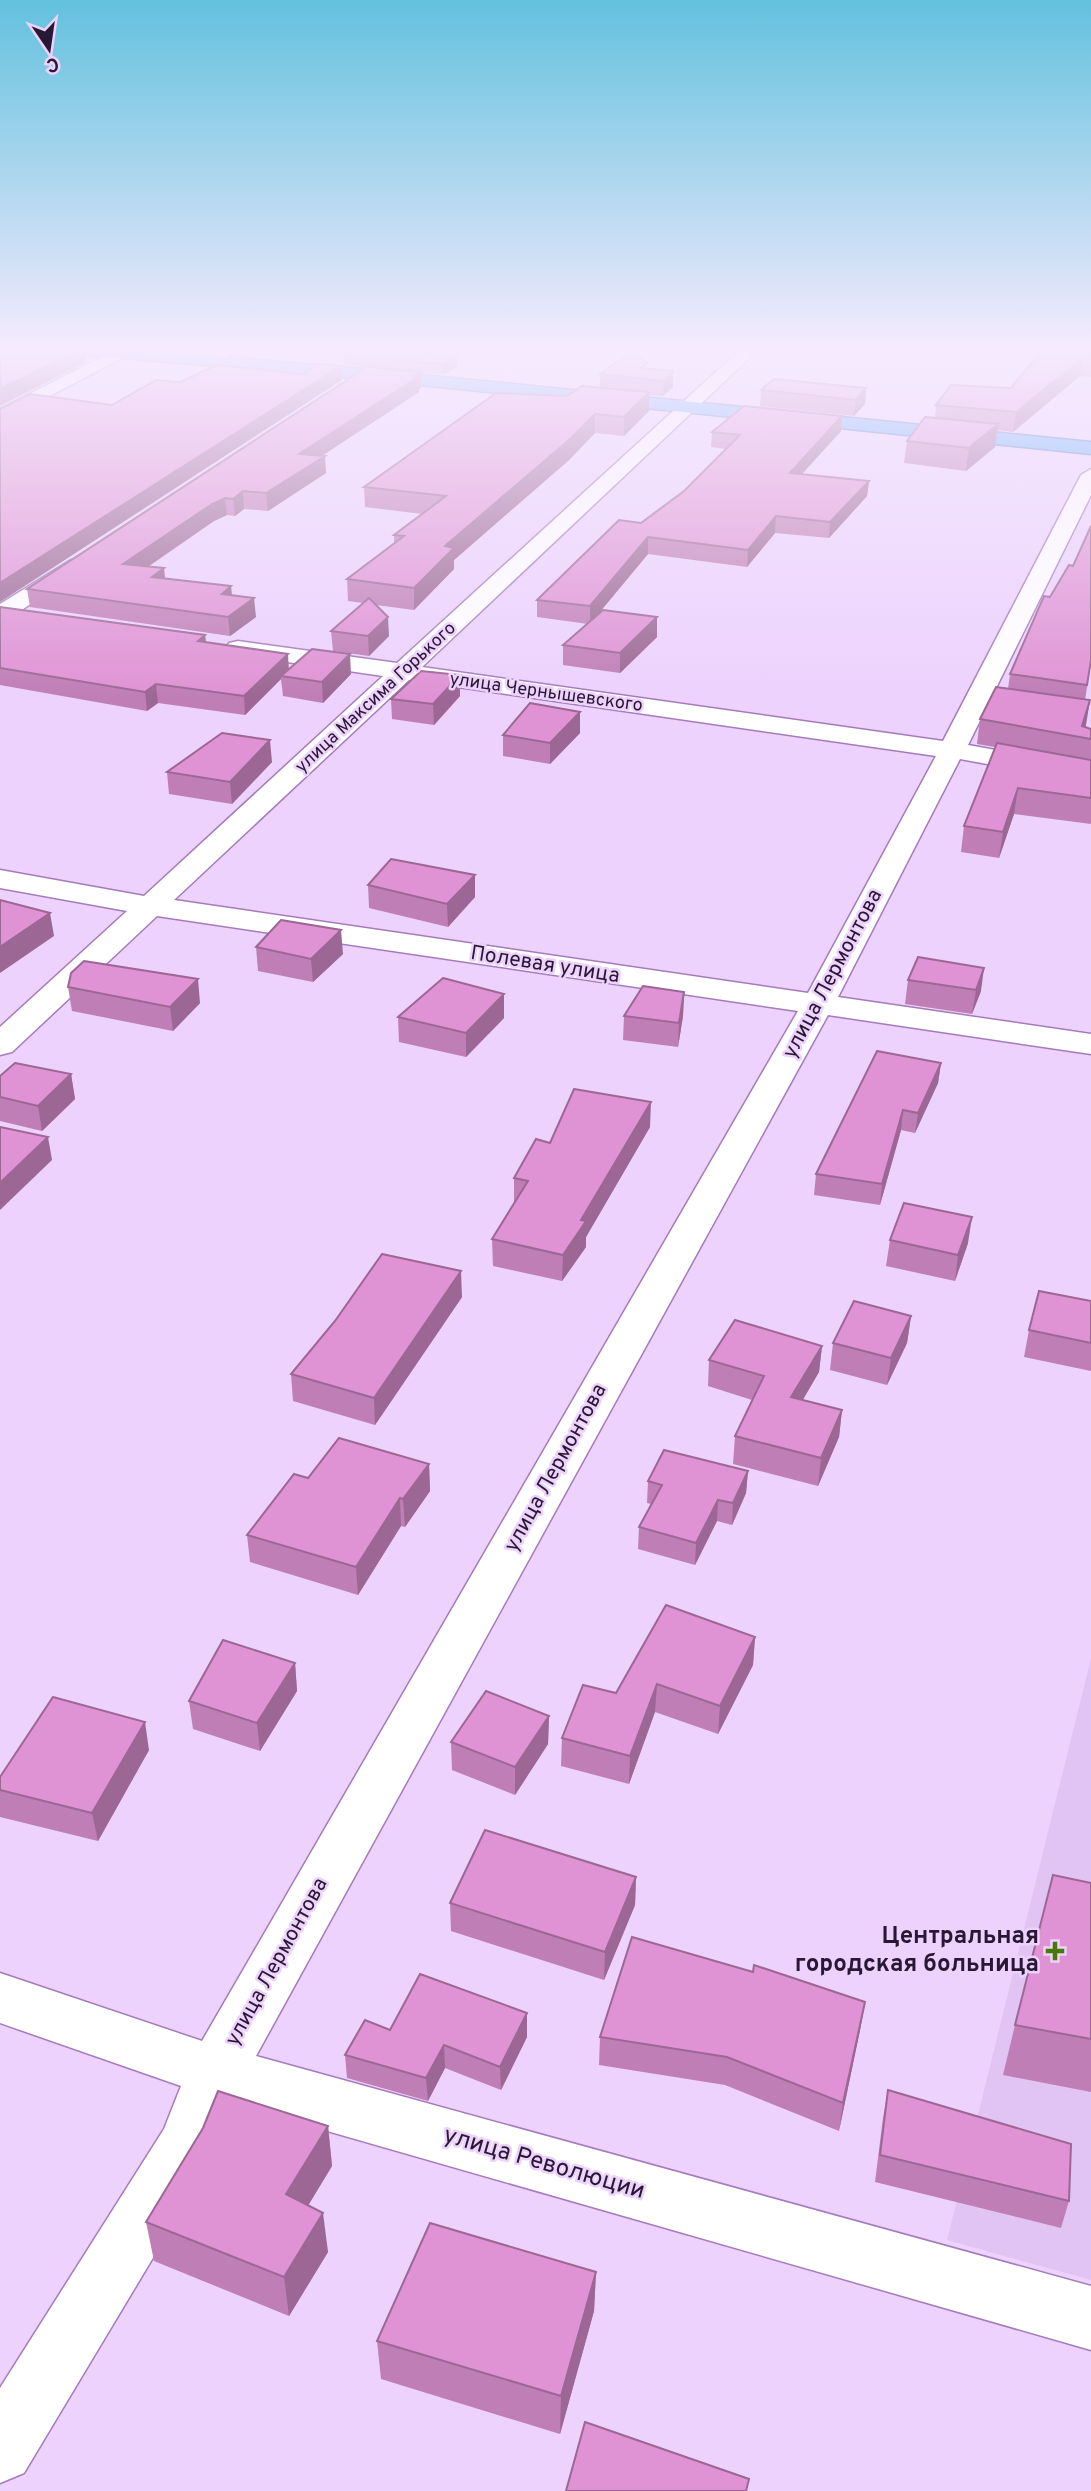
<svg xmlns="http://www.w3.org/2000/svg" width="1091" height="2491" viewBox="0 0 1091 2491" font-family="Overpass,sans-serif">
	<rect width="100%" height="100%" fill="#ecd2fd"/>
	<path fill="#e1c4f3" d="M1091,1658v622l-144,-40z"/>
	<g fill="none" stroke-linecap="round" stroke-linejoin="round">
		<g stroke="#a47bbd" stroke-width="3">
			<g id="minor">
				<path d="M117,349h9l6,4 -132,69v-13z"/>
				<path d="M219,349h21l-26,15h-12l-3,-4z"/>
				<path d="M741,349h18l-337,318 521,74 138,-266 10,-6v26l-123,250 123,22v16l-131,-24 -122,238 253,37v20l-263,-39 -572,1041 835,230v64l-858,-246 -25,62 -184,307 -24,10v-95l164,-259 17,-43 -181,-63v-50l202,68 596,-1030 -641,-95 -145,136 -12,3v-28l127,-116 -127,-23v-18l144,26 239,-220 -145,-21 -9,-2 -3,-5 3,-5 9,-2 159,22zM409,680l527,76 -128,237 -634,-93z"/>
				<path d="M71,560l8,2 3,5 -3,5 -71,47 -8,2v-17z"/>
			</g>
		</g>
		<g stroke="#4d78b8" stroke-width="3">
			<path id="highway" d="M68,349h64l231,20 728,73v12l-728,-75 -287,-25z"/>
		</g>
		<use href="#minor" fill="#fff" fill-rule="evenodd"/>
		<use href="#highway" fill="#60acff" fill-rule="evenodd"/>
	</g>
	<g fill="#c07eb6">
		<path d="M354,349h85l-6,5 24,13 -13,7 -50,-4 27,2v16l-2,1v3l-97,64 4,17 -58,38 -24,-2 -9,7 -8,-1 -13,6 -66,46 17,11 67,17 24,22 -26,19 -200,-29 -3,-18 340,-222 -23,-2v-10z"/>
		<path d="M1091,349v28l-11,-1 -67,56 -16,-2 -2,17 -29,24 -62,-8 3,-22 28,-23 1,-13 75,-17z"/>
		<path d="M647,369l26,18 -10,9 -14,-1v16l-25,25 -29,-3 -26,27 -115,100v9l-40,41 -38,-5 13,31 -20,20 -36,-5 -2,-20 32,-28 -15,-2 -1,-22 47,-35v-9l28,-21 -57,-7 -1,-20 203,-91 33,-9v-13z"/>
		<path d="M866,388l-1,16 -11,12 -94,-10 1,-16z"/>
		<path d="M842,416l-1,15 -39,43 67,7 -2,15 -38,42 -54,-5 -28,34 -99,-13 -53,63h62v20l-37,36 -57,-8v-20l25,-21 -51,-7v-17l147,-109 42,-42 -15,-2 1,-15z"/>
		<path d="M1091,526v143l-1,-1 -5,32v27l6,2v95l-77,-10 -15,44 -38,-6 3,-26 31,-79 -18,-3 3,-25 28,-30 2,-15 40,-77 23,-31z"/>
		<path d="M0,607l205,28 1,7 83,27 62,5 -28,29 -40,-7 -2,-17 -36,36 -87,-12 -11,8 -147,-26z"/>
		<path d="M460,696l-26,29 -42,-6 -1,-20z"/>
		<path d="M580,712v21l-30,31 -47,-8v-21z"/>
		<path d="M272,762l-40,42 -63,-10 -2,-22z"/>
		<path d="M368,885l107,12 -27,30 -79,-19z"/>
		<path d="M256,947l87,7 -30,28 -55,-11z"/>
		<path d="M918,957l63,34 -9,23 -67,-10 3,-24z"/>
		<path d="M68,987l132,16 -27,28 -101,-20z"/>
		<path d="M684,992l-1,24 -5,31 -55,-7 1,-24z"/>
		<path d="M398,1017l106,1 -38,39 -67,-15z"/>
		<path d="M941,1063l-3,20 -23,50 -14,-3 -21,75 -66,-10 2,-21z"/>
		<path d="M71,1074l4,25 -33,32 -42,-10v-45z"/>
		<path d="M650,1127l-64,110v10l-24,34 -69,-15 -1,-27 22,-35v-26l36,-35z"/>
		<path d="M890,1240l78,3 -13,38 -69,-15z"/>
		<path d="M462,1297l-87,128 -82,-24 -2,-27z"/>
		<path d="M1091,1301v70l-67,-14 5,-27z"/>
		<path d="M911,1316l-4,27 -20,42 -57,-15 3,-27z"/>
		<path d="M822,1346l-3,26 -16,28 39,10 -3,27 -21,49 -85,-22 2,-28 17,-36 -44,-14 1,-26z"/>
		<path d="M429,1464l1,27 -25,36 -4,-1 -43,69 -108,-33 -3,-27 61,-57z"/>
		<path d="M748,1471l-2,22 -14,32 -15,-4 -22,44 -57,-16 1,-22 12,-23 -4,-1 1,-22z"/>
		<path d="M755,1637l-2,28 -35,69 -63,-22 -26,72 -68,-18 1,-28 54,-45z"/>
		<path d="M295,1663l2,28 -37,60 -67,-22 -4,-28z"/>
		<path d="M549,1716l-1,28 -33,51 -63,-25 -1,-28z"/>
		<path d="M149,1750l-51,91 -98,-24v-40z"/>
		<path d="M636,1877l-1,28 -31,75 -153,-49 -1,-28z"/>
		<path d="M1091,1883v209l-88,-17 12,-50z"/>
		<path d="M753,1972l112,30 -5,28 -21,101 -114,-46 -126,-20 1,-28z"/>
		<path d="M390,2030l137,7 -26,53 -56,-22 -17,33 -81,-23 -2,-23z"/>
		<path d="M888,2090l181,111 -8,27 -186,-46 8,-64z"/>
		<path d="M328,2126l4,40 -24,39 20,47 -39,64 -135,-55 -8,-39z"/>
		<path d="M596,2272l-2,39 -34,123 -179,-55 -4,-38z"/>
	</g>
	<g fill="#9c6794">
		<path d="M83,349h2l1,13 -86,44v-17z"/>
		<path d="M427,349h12l-16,14v-10z"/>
		<path d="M457,357v10l-13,7 -1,-10z"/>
		<path d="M1083,358l-3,18 -67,56 3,-20z"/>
		<path d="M341,366l1,14 -342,222v-19z"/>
		<path d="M673,371v16l-10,9 1,-15z"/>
		<path d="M421,372v16l-2,1v3l-119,78 -1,-16z"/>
		<path d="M866,388l-1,16 -11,12 2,-16z"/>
		<path d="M649,392v19l-25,25v-19z"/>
		<path d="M595,414v19l-26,27 -115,100v9l-40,41v-22l31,-42z"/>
		<path d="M842,416l-1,15 -52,57 1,-15z"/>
		<path d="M998,424l-3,23 -29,24 3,-23z"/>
		<path d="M325,456l1,17 -58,38 -2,-18z"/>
		<path d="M869,481l-2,15 -38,42 1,-16z"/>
		<path d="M243,491l1,18 -9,7 -2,-17z"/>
		<path d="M225,498l2,17 -13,6 -89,61 -2,-18 89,-60z"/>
		<path d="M776,516l-1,17 -28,34 1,-17z"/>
		<path d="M648,537v17l-58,70v-18z"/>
		<path d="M164,568l2,19 -14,-10z"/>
		<path d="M231,586l2,18 -11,-10z"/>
		<path d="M254,598l2,19 -26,19 -2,-19z"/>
		<path d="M388,617l1,19 -20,20 -1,-20z"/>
		<path d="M657,617v20l-37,36v-20z"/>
		<path d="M205,635l2,18 -9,-12z"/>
		<path d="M288,654l1,18 -8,4v3l-36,36 -1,-19z"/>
		<path d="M350,654l1,20 -28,29 -1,-21z"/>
		<path d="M460,675v21l-26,29 -1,-21z"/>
		<path d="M156,684l2,19 -11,8 -2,-19z"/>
		<path d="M1090,700l-4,25 -4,12v-11z"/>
		<path d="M580,712v21l-30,31v-21z"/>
		<path d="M270,740l2,22 -40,42 -2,-22z"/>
		<path d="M1018,788l-4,26 -15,44 4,-26z"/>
		<path d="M475,875v22l-27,30 -1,-23z"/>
		<path d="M50,913l4,23 -54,37v-26z"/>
		<path d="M341,930l2,24 -30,28 -2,-23z"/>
		<path d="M984,968l-3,23 -9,23 4,-24z"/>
		<path d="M198,979l2,24 -27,28 -3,-24z"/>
		<path d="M684,992l-1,24 -5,31 1,-24z"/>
		<path d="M504,994v24l-38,39v-24z"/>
		<path d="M941,1063l-3,20 -23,50 3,-20z"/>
		<path d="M71,1074l4,25 -33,32 -4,-25z"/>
		<path d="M651,1102l-1,25 -64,110v10l-24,34 1,-26 18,-35z"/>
		<path d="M903,1110l-2,20 -21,75 2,-21z"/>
		<path d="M48,1137l4,23 -52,50v-27z"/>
		<path d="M972,1217l-4,26 -13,38 3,-26z"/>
		<path d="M461,1271l1,26 -87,128 -1,-27z"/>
		<path d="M911,1316l-4,27 -20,42 4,-27z"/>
		<path d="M822,1346l-3,26 -31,52 3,-27z"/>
		<path d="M842,1410l-3,27 -21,49 3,-28z"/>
		<path d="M429,1464l1,27 -25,36 -2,-28z"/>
		<path d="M748,1471l-2,22 -14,32 1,-22z"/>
		<path d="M400,1498l1,28 -43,69 -2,-28z"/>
		<path d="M718,1500l-1,21 -22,44 1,-22z"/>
		<path d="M755,1637l-2,28 -35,69 2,-28z"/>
		<path d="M295,1663l2,28 -37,60 -3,-28z"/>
		<path d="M657,1684l-2,28 -26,72 1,-28z"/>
		<path d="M549,1716l-1,28 -33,51v-28z"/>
		<path d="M145,1722l4,28 -51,91 -6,-28z"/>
		<path d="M636,1877l-1,28 -31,75 1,-28z"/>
		<path d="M865,2002l-5,28 -21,101 4,-28z"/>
		<path d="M527,2013v24l-26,53 -1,-23z"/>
		<path d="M444,2045l1,23 -17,33 -2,-23z"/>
		<path d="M328,2126l4,40 -41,68 -5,-40z"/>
		<path d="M323,2213l5,39 -39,64 -5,-39z"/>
		<path d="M596,2272l-2,39 -34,123 1,-38z"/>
	</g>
	<g fill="#df93d4" stroke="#9c6794" stroke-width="2">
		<path d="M0,349h83l-83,40z"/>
		<path d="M354,349h73l-4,4 34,4 -14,7 -99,-9z"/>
		<path d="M634,349l13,14 -6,5 32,3 -9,10 -64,-7z"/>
		<path d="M1043,349h48v9h-8l-67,54 -80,-7 15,-20 60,3z"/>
		<path d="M320,364l21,2 -341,217v-174l30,-15 82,11 44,-25 24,2 37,-17 86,9z"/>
		<path d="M367,367l54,5 -8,5h5l-119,77 26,2 -59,37 -23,-2 -10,8 -8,-1 -13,6 -89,60 41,4 -12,9 79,9 -9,8 32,4 -26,19 -201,-28z"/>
		<path d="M774,379l92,9 -10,12 -95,-10z"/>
		<path d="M582,386l67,6 -25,25 -29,-3 -26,26 -124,106 9,2 -40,40 -67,-9 57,-43 -10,-1 52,-39 -82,-9 132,-94 71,3z"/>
		<path d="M744,406l98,10 -52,57 79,8 -39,41 -54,-6 -28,34 -100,-13 -58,69 -53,-6 82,-80 22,3 43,-32 56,-56 -28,-3z"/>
		<path d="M925,417l73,7 -29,24 -62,-7z"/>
		<path d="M1091,526v134l-4,25 -77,-11 34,-78 6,1 19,-32 4,1z"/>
		<path d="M369,598l19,19 -20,19 -37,-5z"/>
		<path d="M0,607l205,28 -7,6 90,13 -44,42 -88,-12 -11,8 -145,-24z"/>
		<path d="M603,610l54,7 -37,36 -57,-8z"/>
		<path d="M312,649l38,5 -28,28 -41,-6z"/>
		<path d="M421,671l39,4 -27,29 -42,-5z"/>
		<path d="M996,687l94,13 -8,26 9,3v10l-111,-20z"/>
		<path d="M530,703l50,9 -30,31 -47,-8z"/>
		<path d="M222,733l48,7 -40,42 -63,-10z"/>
		<path d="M997,743l94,17v38l-73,-10 -15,44 -39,-6z"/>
		<path d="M391,859l84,16 -28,29 -79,-19z"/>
		<path d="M0,900l50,13 -50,34z"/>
		<path d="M281,920l60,10 -30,29 -55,-12z"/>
		<path d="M918,957l66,11 -8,22 -68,-10z"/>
		<path d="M84,961l114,18 -28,28 -102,-20 3,-14z"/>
		<path d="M443,978l61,16 -38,39 -68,-16z"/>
		<path d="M643,986l41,6 -5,31 -55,-7z"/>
		<path d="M877,1051l64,12 -23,50 -15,-3 -21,74 -66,-10z"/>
		<path d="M15,1063l56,11 -33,32 -38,-9v-21z"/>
		<path d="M574,1089l77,13 -70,118 5,1 -23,34 -71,-16 36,-58 -14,-3 22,-39 14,4z"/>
		<path d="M0,1127l48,10 -48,46z"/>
		<path d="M904,1203l68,14 -14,38 -68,-15z"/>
		<path d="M382,1254l79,17 -87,127 -83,-24 44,-53z"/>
		<path d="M1039,1291l52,10v42l-62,-13z"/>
		<path d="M854,1301l57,15 -20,42 -58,-15z"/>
		<path d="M735,1320l87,26 -31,51 51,13 -21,48 -86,-22 29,-60 -55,-16z"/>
		<path d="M339,1438l90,26 -26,35 -3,-1 -44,69 -109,-32 47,-61 14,4z"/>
		<path d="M664,1450l84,21 -15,32 -15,-3 -22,43 -57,-16 23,-42 -14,-4z"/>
		<path d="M666,1605l89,32 -35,69 -63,-22 -27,72 -68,-18 21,-53 33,8z"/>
		<path d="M223,1640l72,23 -38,60 -68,-22z"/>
		<path d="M486,1691l63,25 -34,51 -64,-25z"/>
		<path d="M53,1697l92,25 -53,91 -92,-23v-13z"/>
		<path d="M485,1830l151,47 -31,75 -155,-49z"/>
		<path d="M1053,1875l38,8v156l-76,-14z"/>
		<path d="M632,1937l121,35 1,-7 111,37 -22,101 -116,-46 -127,-20z"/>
		<path d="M420,1974l107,39 -27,54 -56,-22 -18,33 -81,-23 20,-35 25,10z"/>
		<path d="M888,2090l183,54 -2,57 -189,-46z"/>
		<path d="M218,2091l110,35 -42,68 37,19 -39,64 -138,-55 57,-94z"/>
		<path d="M430,2223l166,49 -35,124 -184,-55z"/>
		<path d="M585,2422l164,57 -3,12h-180z"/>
	</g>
	<linearGradient id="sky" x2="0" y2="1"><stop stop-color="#62c1de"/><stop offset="0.5" stop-color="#f6ebfe"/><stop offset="1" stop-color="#f6ebfe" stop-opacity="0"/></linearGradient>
	<rect width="1091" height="697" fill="url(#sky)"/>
	<path fill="#487902" stroke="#ecd2fd" stroke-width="2.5" d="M1051.5 1940.5h7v7h7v7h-7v7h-7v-7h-7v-7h7z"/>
	<g text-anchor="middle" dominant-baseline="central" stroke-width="5" stroke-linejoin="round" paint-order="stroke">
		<g font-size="18" fill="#291833" stroke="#ecd2fd">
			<text transform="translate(546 693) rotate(8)">улица Чернышевского</text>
			<text transform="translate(376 698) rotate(-43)">улица Максима Горького</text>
		</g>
		<g font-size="21" fill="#291833" stroke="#ecd2fd">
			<text transform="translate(545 965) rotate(9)">Полевая улица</text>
			<text transform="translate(833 974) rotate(-62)">улица Лермонтова</text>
			<text transform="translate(556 1468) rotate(-61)">улица Лермонтова</text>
			<text transform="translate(277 1962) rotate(-61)">улица Лермонтова</text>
		</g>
		<g font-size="24" font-weight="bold" fill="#291833" stroke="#ecd2fd" text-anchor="end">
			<text x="1039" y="1937">Центральная<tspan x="1039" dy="28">городская больница</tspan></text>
		</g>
		<g font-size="24" fill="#291833" stroke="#ecd2fd">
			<text transform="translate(544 2164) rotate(16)">улица Революции</text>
		</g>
	</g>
	<g transform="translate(49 49) rotate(167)" stroke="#ecd2fd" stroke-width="5" paint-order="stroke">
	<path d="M0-5L12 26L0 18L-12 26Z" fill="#291833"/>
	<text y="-10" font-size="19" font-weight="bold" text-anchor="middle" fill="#291833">С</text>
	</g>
</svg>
